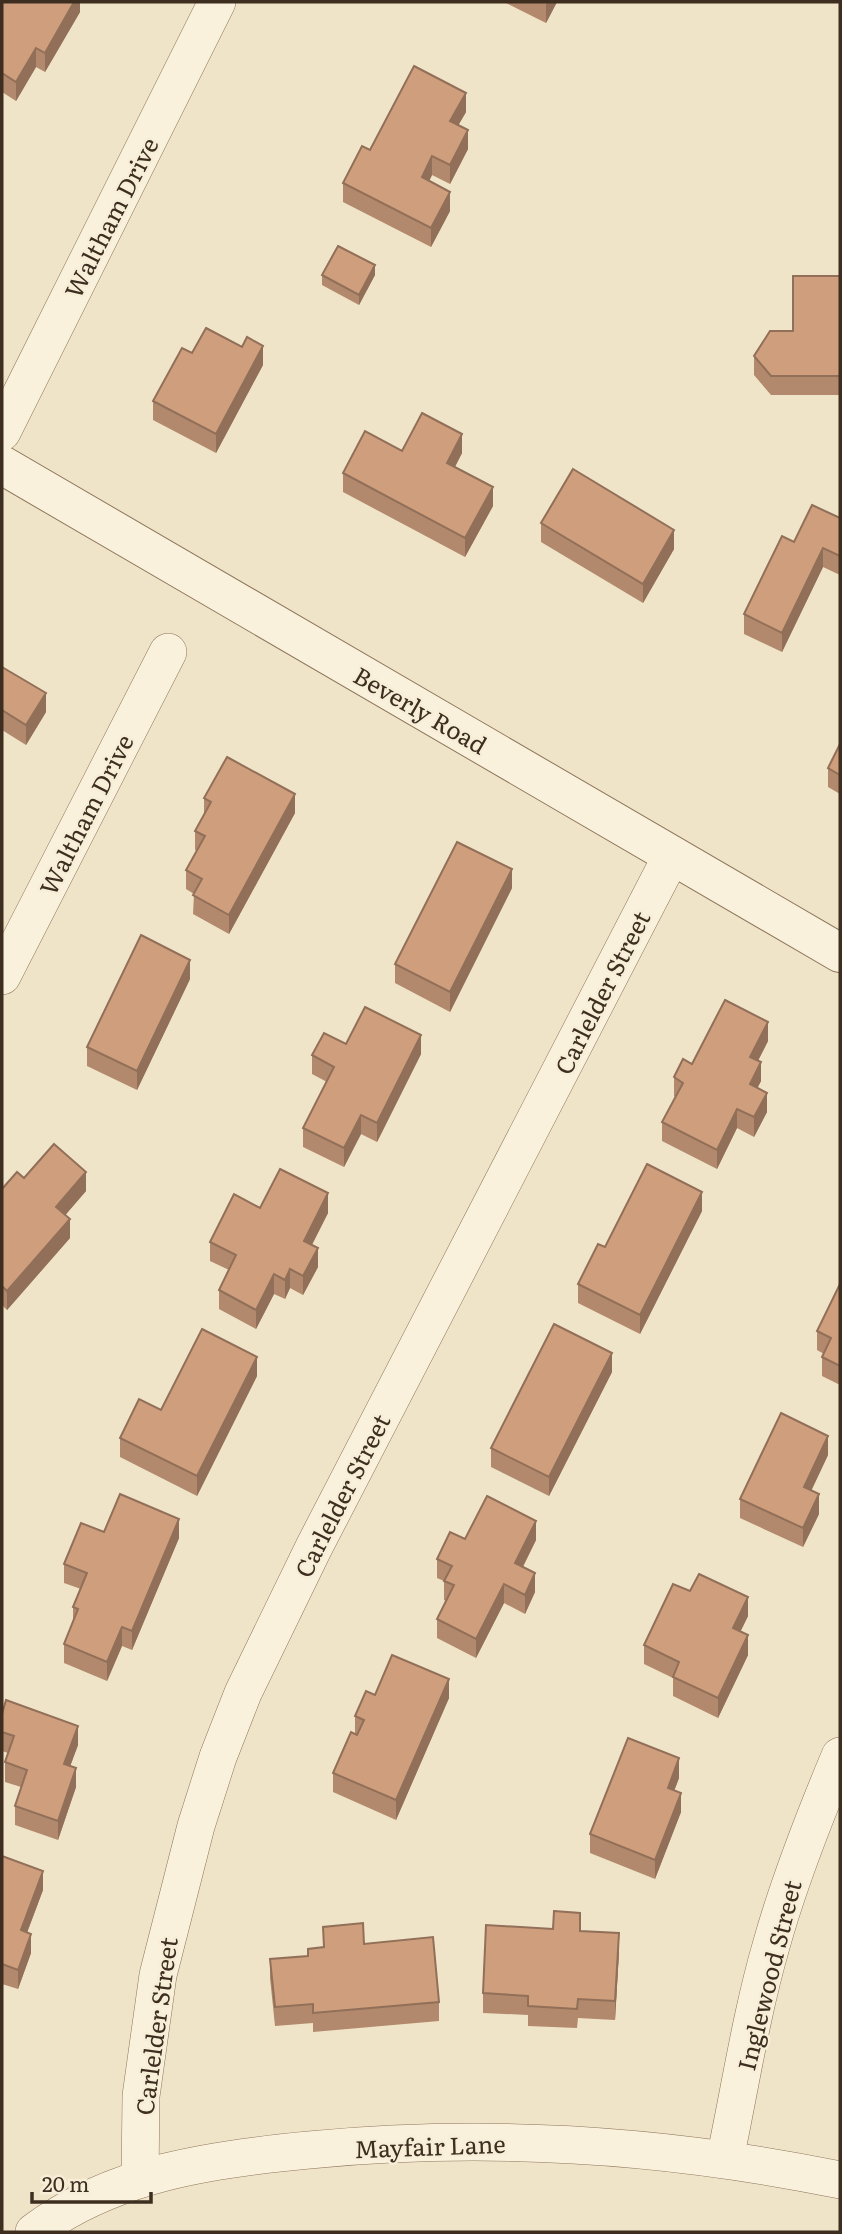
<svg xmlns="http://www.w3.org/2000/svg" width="842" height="2234" viewBox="0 0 842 2234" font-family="Literata,serif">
	<rect width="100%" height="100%" fill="#f0e4c8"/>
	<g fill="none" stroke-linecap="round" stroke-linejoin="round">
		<g stroke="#8d765c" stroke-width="38">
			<g id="minor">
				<path d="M2,432l215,-430"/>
				<path d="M2,976l166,-324"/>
				<path d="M725,2159c15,-71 26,-144 46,-213 18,-65 43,-128 69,-190"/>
				<path d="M140,2179l1,-83 17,-121 38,-149 22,-69 25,-64 71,-146 358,-692"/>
				<path d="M34,2232c79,-59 178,-73 275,-82 177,-17 356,-6 531,30"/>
			</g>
		</g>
		<g stroke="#8d765c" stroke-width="40">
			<path id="tertiary" d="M2,465l838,488"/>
		</g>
		<use href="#minor" stroke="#faf1dc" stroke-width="37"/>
		<use href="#tertiary" stroke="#faf1dc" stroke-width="38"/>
	</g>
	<g fill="#b2896c">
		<path d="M2,2h78v10l-35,60 -9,-5 -20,34 -14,-9z"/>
		<path d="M504,2h53l-11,21z"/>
		<path d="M466,112l-8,13 10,24 -18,35 -18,-9 -3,6 21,30 -19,36 -88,-45v-19l27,-33z"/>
		<path d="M322,275h53l-16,30 -37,-20z"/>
		<path d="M840,276v119h-69l-17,-20v-19l39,-25z"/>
		<path d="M263,365l-47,88 -63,-33v-19z"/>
		<path d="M402,451l60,2 -7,14 38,39 -28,51 -122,-65v-19z"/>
		<path d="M840,518v57l-17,-8 -41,85 -38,-18v-20l50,-72z"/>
		<path d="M541,523l133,26 -31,54 -102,-61z"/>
		<path d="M2,667l44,45 -20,33 -24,-15z"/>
		<path d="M840,744v50l-12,-7v-19z"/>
		<path d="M204,798l91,15 -66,121 -36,-20 1,-20 -8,-5v-19l11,-19 -2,-1v-19l9,-15z"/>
		<path d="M512,888l-62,124 -55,-29v-19z"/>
		<path d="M190,979l-53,111 -50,-24v-19z"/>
		<path d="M768,1041l-10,20 3,20 -4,7 10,24 -13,25 -17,-9 -20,41 -55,-28v-19l13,-25 -1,-1v-19l18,-13z"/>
		<path d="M346,1044l75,10 -44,88 -16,-8 -17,33 -41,-20v-19l24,-46 -15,-8v-19z"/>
		<path d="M24,1178l62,13 -21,24 5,23 -63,72 -5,-5v-116z"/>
		<path d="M260,1208l68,5 -16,32 6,22 -15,28 -13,-7 -5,11 -11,-5 -18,35 -37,-20v-19l10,-20 -19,-9v-19z"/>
		<path d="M702,1211l-62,123 -62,-31v-19l27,-37z"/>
		<path d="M840,1284v101l-18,-9v-19l2,-3 -7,-4v-19z"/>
		<path d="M612,1372l-63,124 -58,-29v-19z"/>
		<path d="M257,1376l-60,120 -77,-39v-19l41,-28z"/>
		<path d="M828,1455l-17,36 8,23 -16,33 -63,-29v-19z"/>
		<path d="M104,1532l75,6 -47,112 -10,-4 -15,35 -43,-18v-19l9,-23v-14l8,-18 -17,-6v-19z"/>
		<path d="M465,1539l71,1 -13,27 12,25 -10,22 -21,-11 -28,55 -39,-20v-19l9,-18 -2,-1v-19l-7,-3v-19z"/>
		<path d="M748,1616l-8,16 8,23 -30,63 -45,-22v-18l-29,-14v-19z"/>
		<path d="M375,1695l74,3 -53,122 -63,-28v-19l22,-39v-18z"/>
		<path d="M2,1714l76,31 -8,21 6,21 -18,53 -43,-15v-19l6,-19 -16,-5v-20l3,-9 -6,-2z"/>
		<path d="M679,1778l-5,13 7,21 -26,67 -65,-26v-19z"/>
		<path d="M2,1856l41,34 -16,42 4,21 -13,36 -16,-5z"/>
		<path d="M323,1927l41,17 75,58v19l-126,11v-9l-38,3 -5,-48v-19l38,-3 15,-9z"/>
		<path d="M580,1931l39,21 -4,68 -37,-2 -1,10 -49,-2v-11l-45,-2v-20z"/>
	</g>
	<g fill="#916f58">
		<path d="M74,2h6v10l-35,60v-19z"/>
		<path d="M548,2h9l-11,21v-19z"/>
		<path d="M36,48v19l-20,34v-19z"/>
		<path d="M466,93v19l-16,28v-19z"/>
		<path d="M468,130v19l-18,35v-19z"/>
		<path d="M432,156v19l-10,21v-19z"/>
		<path d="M450,192v19l-19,36v-19z"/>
		<path d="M375,265v10l-16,30v-10z"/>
		<path d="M263,346v19l-47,88v-19z"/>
		<path d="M462,434v19l-15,29v-19z"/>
		<path d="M493,487v19l-28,51v-19z"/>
		<path d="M674,530v19l-31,54v-19z"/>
		<path d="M823,548v19l-41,85v-19z"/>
		<path d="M46,693v19l-20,33v-20z"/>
		<path d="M295,794v19l-66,121v-19z"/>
		<path d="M512,869v19l-62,124v-20z"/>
		<path d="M190,960v19l-53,111v-19z"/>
		<path d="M768,1022v19l-18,35v-19z"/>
		<path d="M421,1035v19l-44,88v-19z"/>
		<path d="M761,1062v19l-11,22v-19z"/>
		<path d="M767,1093v19l-13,25v-20z"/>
		<path d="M737,1109v19l-20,41v-19z"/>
		<path d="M361,1115v19l-17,33v-19z"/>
		<path d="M86,1172v19l-30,35v-19z"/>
		<path d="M702,1192v19l-62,123v-19z"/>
		<path d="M328,1193v20l-24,47v-19z"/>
		<path d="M70,1219v19l-63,72v-19z"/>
		<path d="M318,1248v19l-15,28v-19z"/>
		<path d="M290,1269v19l-5,11v-19z"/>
		<path d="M274,1274v20l-18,35v-19z"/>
		<path d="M612,1353v19l-63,124v-19z"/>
		<path d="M257,1357v19l-60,120v-20z"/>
		<path d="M828,1436v19l-24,51v-19z"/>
		<path d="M819,1494v20l-16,33v-19z"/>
		<path d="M179,1519v19l-47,112v-19z"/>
		<path d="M536,1521v19l-21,42v-19z"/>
		<path d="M535,1573v19l-10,22v-19z"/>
		<path d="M504,1584v19l-28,55v-19z"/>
		<path d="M748,1597v19l-15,31v-19z"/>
		<path d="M122,1627v19l-15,35v-19z"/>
		<path d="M748,1635v20l-30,63v-20z"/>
		<path d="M449,1679v19l-53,122v-20z"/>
		<path d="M78,1726v19l-14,38v-19z"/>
		<path d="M679,1758v20l-11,29v-19z"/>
		<path d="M76,1768v19l-18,53v-19z"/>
		<path d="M681,1793v19l-26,67v-19z"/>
		<path d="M43,1871v19l-22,59v-19z"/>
		<path d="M619,1933v19l-4,68v-19z"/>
		<path d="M31,1934v19l-13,36v-19z"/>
	</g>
	<g fill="#cf9f7d" stroke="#916f58" stroke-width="2">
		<path d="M2,2h72l-29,51 -9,-5 -20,34 -14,-9z"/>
		<path d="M414,66l52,27 -16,28 18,9 -18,35 -18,-9 -10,21 28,15 -19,36 -88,-45 19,-37 8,4z"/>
		<path d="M338,246l37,19 -16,30 -37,-20z"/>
		<path d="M793,276h47v100h-69l-17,-20 16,-25h23z"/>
		<path d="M206,328l36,19 5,-10 16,9 -47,88 -63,-33 29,-53 10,5z"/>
		<path d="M422,413l40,21 -15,29 46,24 -28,51 -122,-65 22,-42 37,20z"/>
		<path d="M573,469l101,61 -31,54 -102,-61z"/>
		<path d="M812,505l28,13v38l-17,-8 -41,85 -38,-19 38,-78 12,6z"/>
		<path d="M2,667l44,26 -20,32 -24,-15z"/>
		<path d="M840,744v31l-12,-7z"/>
		<path d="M227,757l68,37 -66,121 -36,-20 9,-16 -16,-9 19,-34 -10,-5 16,-29 -7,-4z"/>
		<path d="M457,842l55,27 -62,123 -55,-28z"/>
		<path d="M141,935l49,25 -53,111 -50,-24z"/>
		<path d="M725,1000l43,22 -18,35 11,5 -11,22 17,9 -13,24 -17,-8 -20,41 -55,-28 21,-39 -9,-6 9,-18 9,5z"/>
		<path d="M365,1007l56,28 -44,88 -16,-8 -17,33 -41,-20 31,-61 -22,-12 12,-22 22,11z"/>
		<path d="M54,1144l32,28 -30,35 14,12 -63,72 -5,-5v-97l15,-17 7,6z"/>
		<path d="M647,1164l55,28 -62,123 -62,-31 20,-40 7,3z"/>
		<path d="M280,1169l48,24 -24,48 14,7 -15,28 -13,-7 -5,11 -11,-6 -18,36 -37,-20 17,-35 -26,-13 24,-48 26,14z"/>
		<path d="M840,1284v82l-18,-9 9,-19 -14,-7z"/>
		<path d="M554,1324l58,29 -63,124 -58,-29z"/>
		<path d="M202,1329l55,28 -60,119 -77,-38 19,-39 22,11z"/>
		<path d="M781,1413l47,23 -24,51 15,7 -16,34 -63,-29z"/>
		<path d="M120,1494l59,25 -47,112 -10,-4 -15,35 -43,-18 14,-35 -5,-2 14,-34 -23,-9 17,-41 23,9z"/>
		<path d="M487,1496l49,25 -21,42 20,10 -10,22 -21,-11 -28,55 -39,-20 17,-34 -10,-4 8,-15 -15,-7 13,-27 15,7z"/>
		<path d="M699,1574l49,23 -15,31 15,7 -30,63 -45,-21 6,-15 -35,-17 29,-61 17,7z"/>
		<path d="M392,1655l57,24 -53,121 -63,-27 18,-41 6,3 7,-15 -9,-4 11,-25 9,4z"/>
		<path d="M6,1700l72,26 -14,38 12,4 -18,53 -43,-15 12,-36 -22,-8 9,-26 -12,-4v-18z"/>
		<path d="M628,1738l51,20 -11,30 13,5 -26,67 -65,-26z"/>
		<path d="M2,1856l41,15 -22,59 10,4 -13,36 -16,-6z"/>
		<path d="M554,1911l26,2v18l39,2 -4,68 -37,-2 -1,10 -49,-3v-10l-45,-3 3,-68 67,4z"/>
		<path d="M363,1923l1,21 69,-7 6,65 -126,11v-9l-38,3 -5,-48 38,-3v-7l16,-2 -1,-20z"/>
	</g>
	<g text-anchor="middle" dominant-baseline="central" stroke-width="5" stroke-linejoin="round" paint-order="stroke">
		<g font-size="24" fill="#3d2e20" stroke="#f7eed8">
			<text transform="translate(110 217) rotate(-63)">Waltham Drive</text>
			<text transform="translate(421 709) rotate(30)">Beverly Road</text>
			<text transform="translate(85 814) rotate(-63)">Waltham Drive</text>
			<text transform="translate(601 992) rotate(-63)">Carlelder Street</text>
			<text transform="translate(341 1495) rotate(-63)">Carlelder Street</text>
			<text transform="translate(768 1975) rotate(-76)">Inglewood Street</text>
			<text transform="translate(155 2026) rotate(-82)">Carlelder Street</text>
			<text transform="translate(430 2145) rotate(-2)">Mayfair Lane</text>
		</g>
	</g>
	<rect width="842" height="2234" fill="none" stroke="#3d2e20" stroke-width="7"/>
	<path d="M32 2192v10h119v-10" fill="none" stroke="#3d2e20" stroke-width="3.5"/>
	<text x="42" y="2192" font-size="21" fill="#3d2e20" stroke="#f7eed8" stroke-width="5" paint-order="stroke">20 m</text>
</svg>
